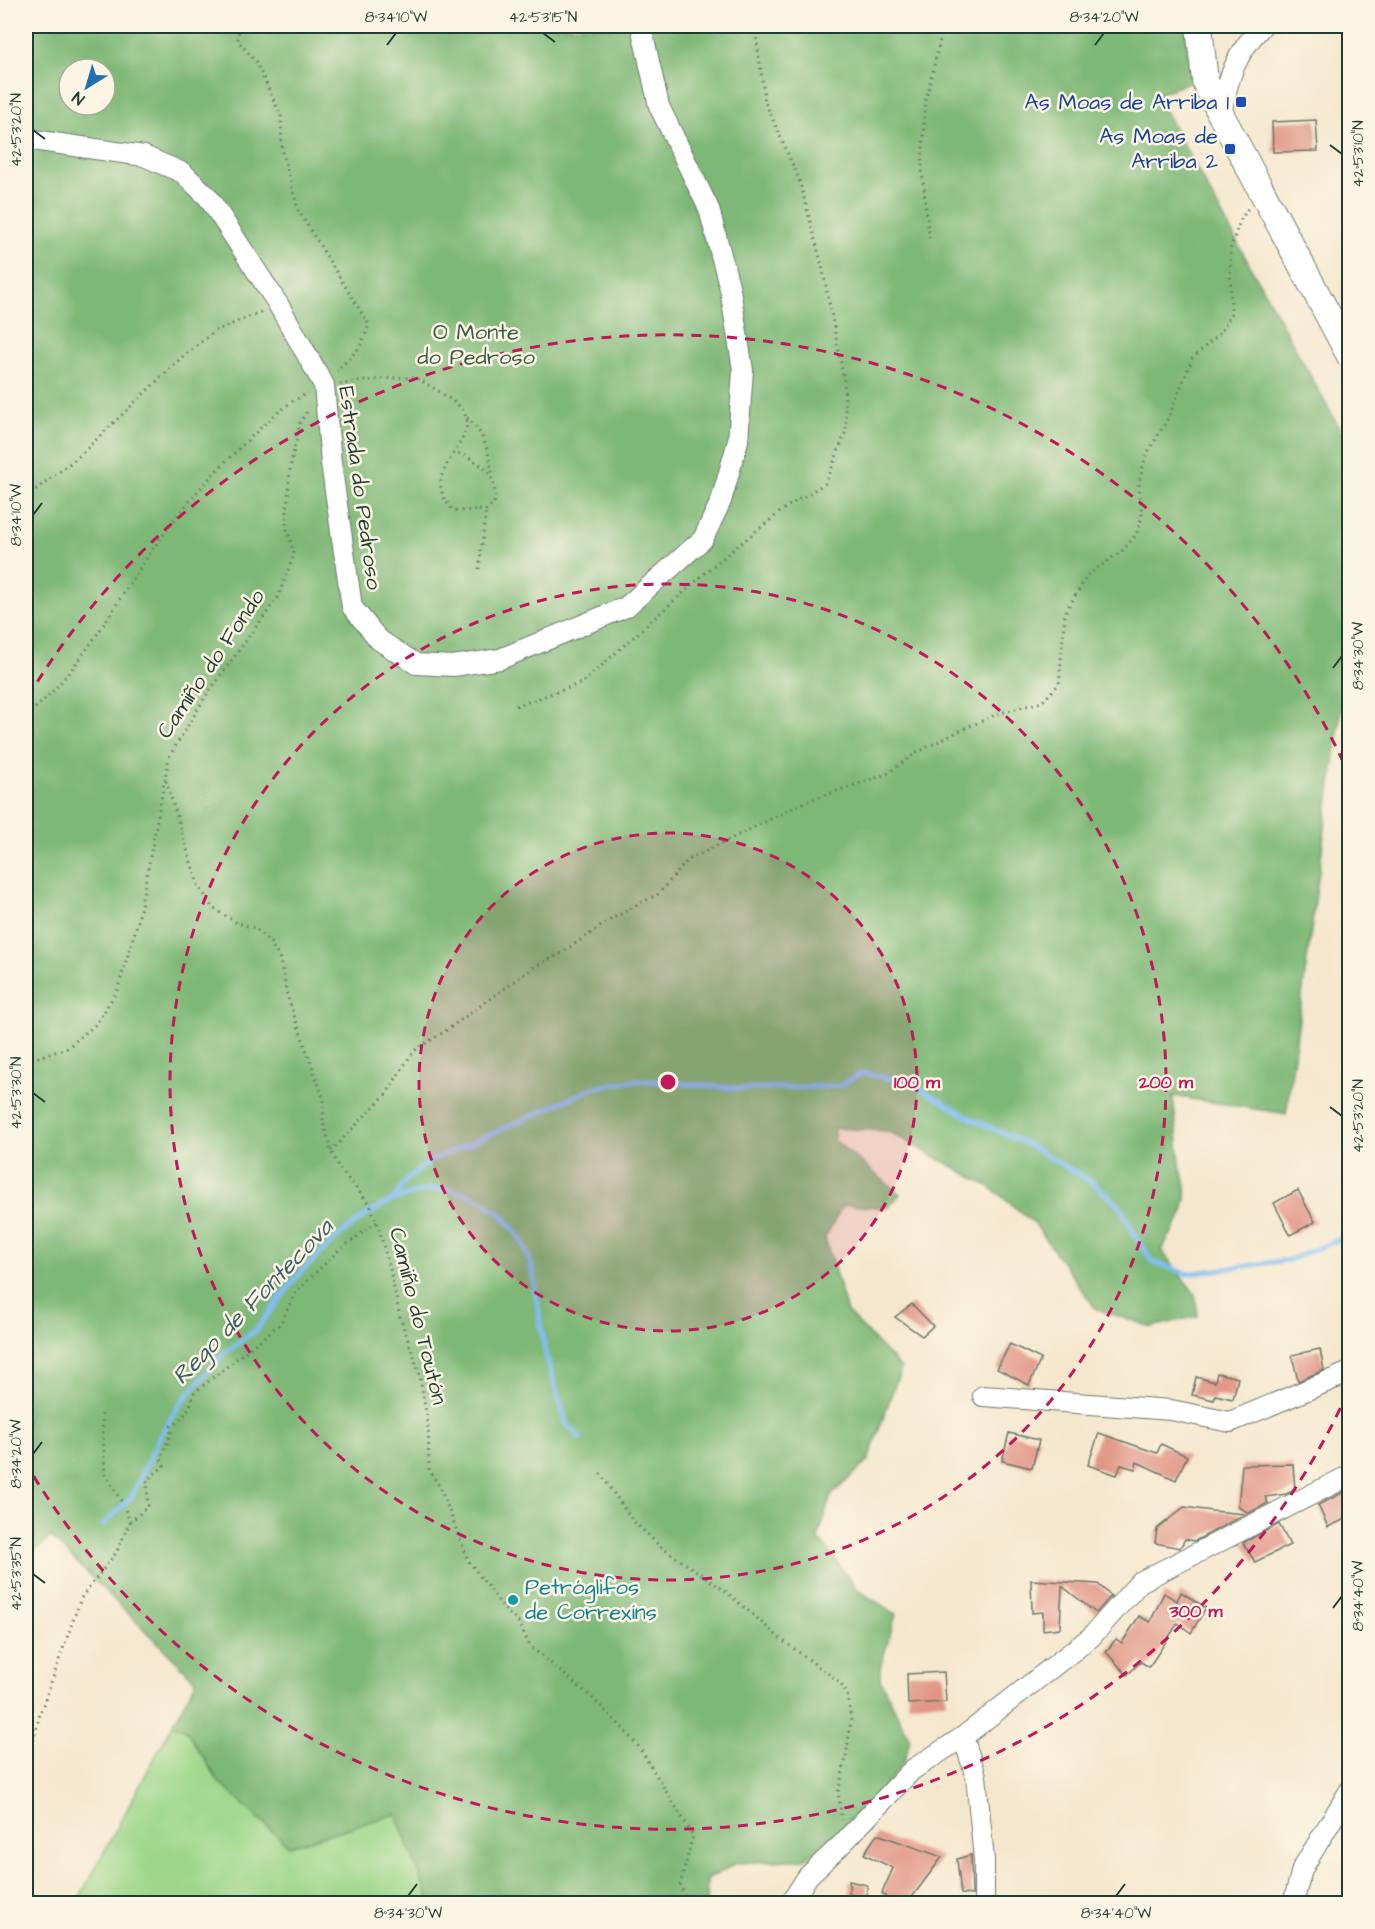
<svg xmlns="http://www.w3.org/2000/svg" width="1375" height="1929" viewBox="0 0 1375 1929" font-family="'Architects Daughter',sans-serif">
	<rect width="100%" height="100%" fill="#fcf5e5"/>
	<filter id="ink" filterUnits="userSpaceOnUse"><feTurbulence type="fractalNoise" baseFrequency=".0167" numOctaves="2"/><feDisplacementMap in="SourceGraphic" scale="12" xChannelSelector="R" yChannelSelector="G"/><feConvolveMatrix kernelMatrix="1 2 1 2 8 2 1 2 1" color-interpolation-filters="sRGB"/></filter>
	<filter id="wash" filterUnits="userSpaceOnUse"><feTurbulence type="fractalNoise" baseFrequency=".008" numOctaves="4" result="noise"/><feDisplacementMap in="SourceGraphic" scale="24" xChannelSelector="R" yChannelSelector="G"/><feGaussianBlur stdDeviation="1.35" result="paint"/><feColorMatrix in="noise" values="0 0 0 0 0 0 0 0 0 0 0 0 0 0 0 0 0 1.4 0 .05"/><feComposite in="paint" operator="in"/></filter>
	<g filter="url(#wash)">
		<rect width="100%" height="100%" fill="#f5e7cd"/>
		<path fill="#9ed78a" stroke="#5e8a5f" stroke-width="1.5" d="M173,1724l13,6 33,52 70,64 107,-33 35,90 -355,1z"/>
		<path fill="#7eb876" stroke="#4e7a55" stroke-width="1.5" fill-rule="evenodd" d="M26,26h1162l-2,16 7,39 -33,12 5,18 184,335v205l-63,463 -113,-18 8,74c15,31 -4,54 -20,80l34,44 3,22 -46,11 -56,-18 -61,-85 -45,-37 -102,-56 -54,-3v12l66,54 -12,14 -45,-3 -18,33 22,74 54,56 -33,93 -37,34 -13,43 41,53 37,23 -16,54v11l30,61 -6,22 -27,34 -72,63 -69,4 -29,17 -1,23h-275l-35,-89 -107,32 -70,-64 -33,-52 -13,-6 23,-43 -145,-144 -25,21zM69,69h36v36h-36z"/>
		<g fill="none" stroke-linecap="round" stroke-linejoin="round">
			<g stroke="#83bdf4" stroke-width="5">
				<path d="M394,1199l36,-10 21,1 24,7 26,17 20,25 10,24 14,89 21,71 15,16"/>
				<path d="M103,1525l28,-27 29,-62 20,-32 43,-50 33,-24 42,-55 36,-35 32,-25 28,-16 12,-19 25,-19 165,-74 43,-7 106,9 94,-3 23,-13 48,10 64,37 51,23 67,39 28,24 17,33 16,23 34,12 102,-14 61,-25"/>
			</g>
		</g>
		<g id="blocks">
			<g fill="#e19485">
				<path d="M1316,120l2,31 -45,1 -1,-30z"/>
				<path d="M1298,1190l17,32 -25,13 -16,-32z"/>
				<path d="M912,1304l21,22 -11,10 -27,-19z"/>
				<path d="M1010,1344l31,15 -12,26 -32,-16z"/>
				<path d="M1320,1349l4,21 -26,11 -6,-26z"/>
				<path d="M1217,1373l21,5 -5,21 -18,-4 -1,5 -22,-5 4,-18 19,5z"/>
				<path d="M1009,1433l30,7 -7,28 -30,-7z"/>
				<path d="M1099,1433l58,20 4,-9 26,12 -11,24 -39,-18 -2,7 -14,-4 -4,10 -29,-10z"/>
				<path d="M1293,1464l2,26 -9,4 -21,3 3,6 -19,10 -11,-6 4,-42z"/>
				<path d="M1350,1489v28l-22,10 -10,-22z"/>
				<path d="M1184,1507l28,4 34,3 -51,27 -10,-2 -5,9 -25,-5 2,-14z"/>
				<path d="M1279,1524l11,21 -35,17 -12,-19z"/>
				<path d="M1031,1580l67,4 13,12 -15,17 -34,-27 -2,42 -17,2v-18l-11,1z"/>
				<path d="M1181,1592l25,16 -15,25 -13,-10 -29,44 -8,-5 -14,13 -21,-23 10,-13 6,4 17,-27 11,6 14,-29 13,8z"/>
				<path d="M944,1672l2,30 -38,2 -1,-30z"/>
				<path d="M877,1834l65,23 -35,47h-15l-10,-11 11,-25 -29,-14z"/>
				<path d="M971,1855l1,40 -11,-1 -4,-35z"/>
				<path d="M849,1881l18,4v19h-17z"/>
			</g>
		</g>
	</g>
	<g filter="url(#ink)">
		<use href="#blocks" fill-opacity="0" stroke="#6a786a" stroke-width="1.5"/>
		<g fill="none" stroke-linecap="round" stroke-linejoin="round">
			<g stroke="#6a786a" stroke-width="22">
				<g id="minor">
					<path d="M1221,115c7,-38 14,-60 41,-89"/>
					<path d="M26,139l118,17 39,17 25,24 70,107 46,81 7,78 21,144 27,33 37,24 37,2 47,-7 126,-52 77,-68 18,-38 17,-60 5,-71 -13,-81 -21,-80 -50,-103 -18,-80"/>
					<path d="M983,1396l188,14 59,12 120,-50"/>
					<path d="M963,1737l13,39 8,84v44"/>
					<path d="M790,1904l18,-28 33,-31 71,-75 51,-33 128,-100 49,-55 210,-107"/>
					<path d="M1293,1904l9,-35 48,-79"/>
				</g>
			</g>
			<g stroke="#6a786a" stroke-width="28">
				<path id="tertiary" d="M1199,26l6,55 16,34 129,241"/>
			</g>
			<g stroke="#6a786a" stroke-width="3" stroke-dasharray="1.5 4.5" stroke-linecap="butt">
				<path d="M239,26l-1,15 18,21 25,54 1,33 16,61 71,115 -9,22 -23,24"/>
				<path d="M929,238l-7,-69 3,-66 16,-67v-10"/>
				<path d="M340,384c23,-2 51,-8 74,-6 7,1 42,24 47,30 5,6 7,14 5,21 -10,32 -44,49 -12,82l32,-1 8,-6c5,-30 -13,-43 -40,-52"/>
				<path d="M467,418c18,15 22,34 25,56"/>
				<path d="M26,497l51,-39 104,-100 34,-27 48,-20"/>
				<path d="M479,569l7,-59"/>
				<path d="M516,706l66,-23 132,-118 71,-57 41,-25 20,-52 -2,-52 -22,-113 -23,-87 -34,-77 -10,-76"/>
				<path d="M26,716c58,-47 91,-118 134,-177 26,-36 55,-69 88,-99 19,-18 36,-36 60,-47"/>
				<path d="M166,781l32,104 15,23 24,15 18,5 15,14 10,17 7,36 37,105 -1,22 8,29 8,17 30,35 8,19 13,47 10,48 19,55 9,51 1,47 11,17 28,73 38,51 13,12 11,23 58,48 28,27 23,26 54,88 -13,51 9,18"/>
				<path d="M26,1061l41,-13 29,-24 21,-33 21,-70 31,-164 38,-63 71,-97 16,-43 -8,-29 4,-57 10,-45 8,-13"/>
				<path d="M331,1151l56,-58 23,-37 8,-8 26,-16 90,-65 26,-13 53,-36 45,-24 30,-34 117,-58 82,-28 29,-21 45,-23 39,-17 42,-11 17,-18 6,-72 23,-37 35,-25 13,-15 6,-19 -3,-34 7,-27 23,-38 23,-58 29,-27 10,-18 -1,-64 10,-29 8,-13"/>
				<path d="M102,1414l3,60 18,30"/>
				<path d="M600,1473l33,48 28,26 63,43 58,50 52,38 10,10 4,9 3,23 -5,38 -8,34 4,28"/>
				<path d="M130,1522l18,-16 -1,-26 17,-14 -3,-8 10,-24v-8c12,-5 20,-19 23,-33l86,-69 16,-32 43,-42 38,-28"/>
				<path d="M26,1769l14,-55 41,-116 35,-45 14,-31 -6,-15"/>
			</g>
			<use href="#minor" stroke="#fff" stroke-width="20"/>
			<use href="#tertiary" stroke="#fff" stroke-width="26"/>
		</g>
	</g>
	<path fill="none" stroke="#1f3d34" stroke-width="2" d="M543,33l12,9M387,45l9,-12M1095,45l9,-12M33,130l12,9M1330,145l12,9M33,515l9,-12M1333,668l9,-12M33,1093l12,9M1330,1107l12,9M33,1454l9,-12M33,1574l12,9M1333,1608l9,-12M408,1896l9,-12M1116,1896l9,-12"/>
	<circle cx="668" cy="1082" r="249" fill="#c2185b" fill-opacity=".12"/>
	<g fill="none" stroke="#c2185b" stroke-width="3" stroke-dasharray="10 8">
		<circle cx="668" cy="1082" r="249"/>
		<circle cx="668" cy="1082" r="498"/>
		<path d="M1348 1392A747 747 0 0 1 28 1467M28 697A747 747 0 0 1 1348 772"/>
	</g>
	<g fill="#1a4fb4" stroke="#fcf5e5" stroke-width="2">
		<rect x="1235" y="96" width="12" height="12" rx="3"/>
		<rect x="1224" y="143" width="12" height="12" rx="3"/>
	</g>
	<circle fill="#0f9aa8" stroke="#fcf5e5" stroke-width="2" cx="513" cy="1600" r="6"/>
	<g text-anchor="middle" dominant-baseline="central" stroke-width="5" stroke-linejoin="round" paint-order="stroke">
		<g font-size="22" fill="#164399" stroke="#fcf5e5" text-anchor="end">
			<text x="1229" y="102">As Moas de Arriba 1</text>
			<text x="1218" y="136">As Moas de<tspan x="1218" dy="25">Arriba 2</tspan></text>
		</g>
		<g font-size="22" fill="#385c45" stroke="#fcf5e5">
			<text x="476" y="332">O Monte<tspan x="476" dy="25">do Pedroso</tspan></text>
		</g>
		<g font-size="22" fill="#1f3d34" stroke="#fcf5e5">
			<text transform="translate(360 488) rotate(82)">Estrada do Pedroso</text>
			<text transform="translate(211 664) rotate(-56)">Camiño do Fondo</text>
			<text transform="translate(418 1316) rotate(76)">Camiño do Toutón</text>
		</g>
		<g font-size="22" fill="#0d838f" stroke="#fcf5e5" text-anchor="start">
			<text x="525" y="1587">Petróglifos<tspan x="525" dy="25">de Correxíns</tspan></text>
		</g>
		<g font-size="24" font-style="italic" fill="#385d64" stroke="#fcf5e5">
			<text transform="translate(253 1302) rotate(-46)">Rego de Fontecova</text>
		</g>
	</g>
	<circle cx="668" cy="1082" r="9" fill="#c2185b" stroke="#fcf5e5" stroke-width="3"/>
	<g font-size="18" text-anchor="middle" font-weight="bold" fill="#c2185b" stroke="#fcf5e5" stroke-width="5" stroke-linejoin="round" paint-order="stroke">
		<text x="917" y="1088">100 m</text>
		<text x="1166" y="1088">200 m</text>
		<text x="1196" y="1617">300 m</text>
	</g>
	<rect width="1375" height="1929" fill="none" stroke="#fcf5e5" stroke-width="66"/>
	<g transform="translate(87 87) rotate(217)"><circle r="28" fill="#fcf5e5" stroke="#a4ab9e" stroke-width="1.5"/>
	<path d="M0-4.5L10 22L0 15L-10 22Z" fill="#1f6fb2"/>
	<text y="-9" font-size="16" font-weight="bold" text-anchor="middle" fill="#1f3d34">N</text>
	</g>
	<rect x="33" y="33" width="1309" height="1863" fill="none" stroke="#1f3d34" stroke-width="2"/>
	<g font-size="15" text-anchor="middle" fill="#1f3d34">
		<text x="396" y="22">8°34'10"W</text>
		<text x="543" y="22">42°53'15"N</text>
		<text x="1104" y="22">8°34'20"W</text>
		<text transform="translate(16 130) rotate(-90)" y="5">42°53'20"N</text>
		<text transform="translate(1358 154) rotate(-90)" y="5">42°53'10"N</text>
		<text transform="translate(16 515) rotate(-90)" y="5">8°34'10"W</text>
		<text transform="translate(1358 656) rotate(-90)" y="5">8°34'30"W</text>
		<text transform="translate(16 1093) rotate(-90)" y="5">42°53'30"N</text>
		<text transform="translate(1358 1116) rotate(-90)" y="5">42°53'20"N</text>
		<text transform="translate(16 1454) rotate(-90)" y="5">8°34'20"W</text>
		<text transform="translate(16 1574) rotate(-90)" y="5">42°53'35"N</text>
		<text transform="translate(1358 1596) rotate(-90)" y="5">8°34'40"W</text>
		<text x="408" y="1918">8°34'30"W</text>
		<text x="1116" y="1918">8°34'40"W</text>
	</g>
</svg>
